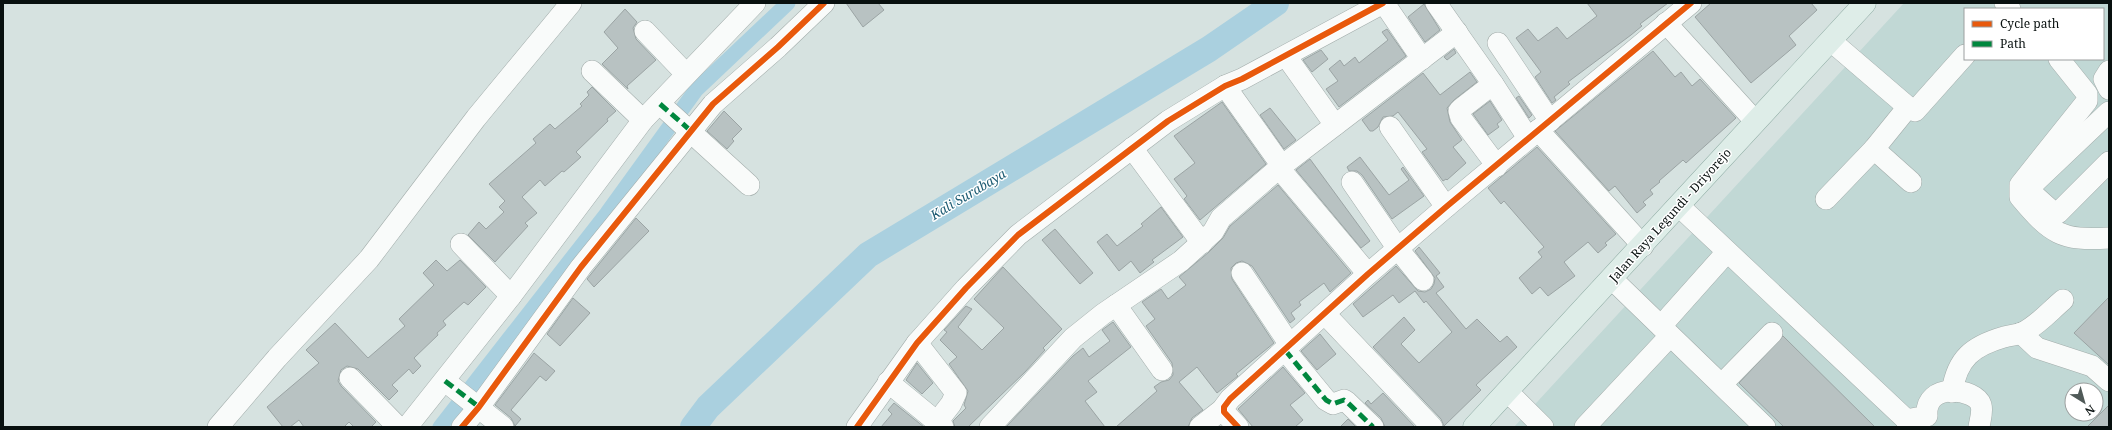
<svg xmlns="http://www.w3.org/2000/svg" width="2112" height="430" viewBox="0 0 2112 430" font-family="'Noto Serif',serif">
	<rect width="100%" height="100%" fill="#d6e2e0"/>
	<path fill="#c1d8d5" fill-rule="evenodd" d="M1904,3h205v424h-595zM1965,9h138v50h-138zM2072,390h24v24h-24z"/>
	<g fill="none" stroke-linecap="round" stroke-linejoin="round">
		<path stroke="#aad0df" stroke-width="15" d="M440,427l167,-214 89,-123 92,-87"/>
		<path stroke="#aad0df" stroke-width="26" d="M693,427l15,-20 160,-152 341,-206 67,-46"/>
	</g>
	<g fill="#b8c2c2" stroke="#9ba4a4">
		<path d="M846,3h32l6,7 -21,17z"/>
		<path d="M1587,3h81l-28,21 2,2 -11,9 -63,47 2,2 -16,13 2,3 -4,3 -17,-26 6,-5 -25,-34 12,-9 10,12 19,-14 10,12 30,-23z"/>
		<path d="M1711,3h100l6,7 -28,26 7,9 -45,38 -56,-66z"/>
		<path d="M1424,4l16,26 -15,12 -17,-25z"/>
		<path d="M625,9l12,13 -4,6 3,11 20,21 -29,26 1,3 -26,-25 16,-16 -14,-16z"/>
		<path d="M1387,29l19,27 -67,51 -13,-18 12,-8 -9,-12 11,-9 4,6 11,-9 4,6 29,-23 -6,-8z"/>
		<path d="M1454,49l2,4 -9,7 -3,-3z"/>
		<path d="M1321,50l7,9 -16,13 -9,-12z"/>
		<path d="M1653,51l22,26 6,-5 11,14 8,-7 36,39 -50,45 -3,-3 -24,21 1,1 -10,8 3,4 -10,8 3,3 -9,8 -22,-27 -6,5 -54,-60z"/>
		<path d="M1470,72l7,10 -23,18 -7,8 3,14 12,18 -9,7 13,16 -19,17 -1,-1 -3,2 -21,-29 5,-3 -29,-37 -5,4 -10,1 -5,10 -5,4h-3l-8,-11 61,-47 17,22z"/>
		<path d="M592,87l24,24 -9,8 1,2 -32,31 5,5 -17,15 -2,-1 -17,15 -5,-6 -18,17 15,16 -12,10 3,3 -33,36 -27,-27 11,-13 7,7 18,-17 -5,-5 6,-6 -16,-17 47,-41 -3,-4 17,-15 5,5 27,-23 -2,-2 9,-9 -2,-3z"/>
		<path d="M1519,96l13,19 -3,3 -13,-20z"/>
		<path d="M1490,101l12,19 -5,4 2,3 -11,8 -15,-21z"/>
		<path d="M1222,102l44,62 -66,56 -16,-21 3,-3 -13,-17 21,-16 -21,-27z"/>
		<path d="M1270,108l26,32 -12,9 -24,-34z"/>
		<path d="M724,111l18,18 -10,10 2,2 -7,8 -20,-18z"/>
		<path d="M1537,147l79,87 -11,9 2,2 -9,8 -10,-11 -24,20 11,14 -27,20 -8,-9 -8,7 -13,-16 23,-21 -4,-5 6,-5 -40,-46 -3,3 -13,-16z"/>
		<path d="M1360,157l29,38 20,-15 -8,-11 2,-2 21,29 -32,23 -30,-44 -5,-4h-8l-2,-4z"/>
		<path d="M1310,159l60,82 -9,7 -65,-78z"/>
		<path d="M1278,185l73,88 -21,19 -6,-9 -25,19 2,3 -10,8 4,6 -5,4 -38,-57 -10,-5 -6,2 -5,5 1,11 42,64 -38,31 2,2 -21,17 -20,-26 -18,15 24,28 -11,8 -4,9h-72l41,-36 -3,-4 7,-5 8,-2 4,-5 -1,-12 -26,-37 9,-7 -13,-17 19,-13 7,10 18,-14 -7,-8 30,-25 14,-14 7,-12z"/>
		<path d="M1161,207l22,30 -31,23 2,2 -14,11 -9,-12 -12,10 -22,-29 10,-8 10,12 26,-20 -2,-2z"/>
		<path d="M636,218l13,13 -55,56 -7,-8z"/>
		<path d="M1055,229l38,44 -13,11 -38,-44z"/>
		<path d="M1419,247l21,26 -4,3 8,11 -8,6 30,36 11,-10 23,23 7,-6 10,11 -41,38 5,5 -37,36 -3,-7 -68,-72 31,-30 11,13 -14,14 18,19 33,-31 -26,-31 -2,2 -9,-12 -16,12 -6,-8 -30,22 -10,-13 43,-38 22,25 7,1 6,-3 3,-5 1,-6 -20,-27z"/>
		<path d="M436,260l11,11 13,-11 26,27 -18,18 -4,-3 -21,19 3,4 -9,8 1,2 -24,23 7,8 -8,8 -4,-5 -17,16 6,6 -9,9 -31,-31 -11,-3 -6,4 -3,11 3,5 35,36 -5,5h-17l-5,-5 -5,5h-40l-5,-7 -9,7h-7l-16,-20 52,-44 -13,-13 29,-27 33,35 37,-32 -6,-7 35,-34 -11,-12z"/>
		<path d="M1003,267l59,62 -19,19 2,2 -20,22 -57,55h-13l-2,-6 13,-13 -2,-3 4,-14 -19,-27 8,-7 -17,-17 7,-8 -3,-2 22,-24 6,3 -14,18 24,23 22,-22 -30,-29z"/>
		<path d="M2109,297v68l-35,-32z"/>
		<path d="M573,298l17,15 -30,33 -13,-12z"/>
		<path d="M1113,322l18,25 -43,34 9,11 -12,9 20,26h-99l67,-71 10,-8 6,9 21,-16 -8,-11z"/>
		<path d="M1320,334l16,20 -19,16 -16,-19z"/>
		<path d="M1783,336l92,91h-91l-45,-44z"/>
		<path d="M534,353l21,18 -9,10 -6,-5 -29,34 10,9 -6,7 -4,-8 -16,-13z"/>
		<path d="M917,363l16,20 -11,11 -16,-14z"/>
		<path d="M1283,367l22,26 -15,12 13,15 -8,7h-42l-15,-18z"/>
		<path d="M1383,393l32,34h-30l-4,-9 -16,-15 3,-3 3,4z"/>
		<path d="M894,403l30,24h-43l11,-13 -4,-4z"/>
		<path d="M2109,405v22h-22z"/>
		<path d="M1348,419l8,8h-16z"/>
	</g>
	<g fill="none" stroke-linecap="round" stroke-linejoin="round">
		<g stroke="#a3adab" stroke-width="22">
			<g id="minor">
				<path d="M1384,3l38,56"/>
				<path d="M1436,3l57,81"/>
				<path d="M2005,3l5,6"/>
				<path d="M1666,23l89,98"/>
				<path d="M645,31l41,43"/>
				<path d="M1831,41l77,66 7,4 50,-56"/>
				<path d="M1498,43l52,78"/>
				<path d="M1286,56l49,69"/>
				<path d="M2059,59l28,35v7l-67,84v12c31,37 41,44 89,41"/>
				<path d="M592,71l51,49"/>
				<path d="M2109,71l-5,8 5,10"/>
				<path d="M1225,86l57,80"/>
				<path d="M660,104l89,81"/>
				<path d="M1908,107l-34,42 37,33"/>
				<path d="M2109,112l-75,71 -2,8 3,5 19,17h4l51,-51"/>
				<path d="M1390,127l56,80"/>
				<path d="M1538,130l105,116"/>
				<path d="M1132,148l70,95"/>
				<path d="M1497,166l-36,-48 -2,-7 3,-3 31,-24 35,54"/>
				<path d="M1279,168l89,106"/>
				<path d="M1352,182l46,67 25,31"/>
				<path d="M1826,199l48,-50"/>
				<path d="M1679,206l235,221"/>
				<path d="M461,244l50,52"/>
				<path d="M1242,273l48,72"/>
				<path d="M1612,279l153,148"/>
				<path d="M1116,305l46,65"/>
				<path d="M1325,314l107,113"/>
				<path d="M1661,326l66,-74"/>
				<path d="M2021,333l16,15 55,18 17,15"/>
				<path d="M917,343l39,50 -5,11 -14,18"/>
				<path d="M1285,350l41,50 7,4 11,-4 3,2 26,25"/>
				<path d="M350,378l48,49"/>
				<path d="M445,381l58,46"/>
				<path d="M888,382l55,45"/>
				<path d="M1722,384l50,-51"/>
				<path d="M1508,392l35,35"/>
				<path d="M1952,392c5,-34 21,-46 52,-55 6,-2 13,-2 18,-4 15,-7 28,-22 41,-33"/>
				<path d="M1906,420l21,-4c-3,-35 49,-28 54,-11 2,7 -1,15 -2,22"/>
				<path d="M218,427l59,-69 92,-99 107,-141 95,-115"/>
				<path d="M407,427l104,-131 132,-176 112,-117"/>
				<path d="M462,427l17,-20 102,-140 132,-163 65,-57 46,-44"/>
				<path d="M857,427l60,-84 49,-55 52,-53 150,-114 57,-35 17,-7 141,-76"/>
				<path d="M990,427l83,-89 30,-24 78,-53 32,-29 8,-14 58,-50 178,-136"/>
				<path d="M1200,427l23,-18"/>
				<path d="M1238,427l-14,-15v-5l6,-8 138,-125 78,-67 245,-204"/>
				<path d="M1585,427l85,-91"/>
			</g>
		</g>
		<g stroke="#8eaba3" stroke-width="23">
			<path id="major" d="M1474,427l391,-424"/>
		</g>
		<use href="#minor" stroke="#f9fbfa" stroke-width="21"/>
		<use href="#major" stroke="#deede8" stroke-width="22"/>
		<g stroke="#00873e" stroke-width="5" stroke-dasharray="10 5" stroke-linecap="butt">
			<path d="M660,104l31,27"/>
			<path d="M1285,350l41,50 7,4 11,-4 3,2 26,25"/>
			<path d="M445,381l34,26"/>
		</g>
		<g stroke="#fff" stroke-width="8">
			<g id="cycleway">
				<path d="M462,427l17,-20 102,-140 132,-163 65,-57 46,-44"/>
				<path d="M857,427l60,-84 49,-55 52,-53 150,-114 57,-35 17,-7 141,-76"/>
				<path d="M1238,427l-14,-15v-5l6,-8 138,-125 78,-67 245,-204"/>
			</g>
		</g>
		<use href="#cycleway" stroke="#e8590c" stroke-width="6"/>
	</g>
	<g text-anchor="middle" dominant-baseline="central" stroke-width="3" stroke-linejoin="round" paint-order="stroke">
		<g font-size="12" fill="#08100f" stroke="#fff">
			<text transform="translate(1670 215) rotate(-48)">Jalan Raya Legundi - Driyorejo</text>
		</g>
		<g font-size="13" font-style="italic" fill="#1e5c73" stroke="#fff">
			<text transform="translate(968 194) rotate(-31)">Kali Surabaya</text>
		</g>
	</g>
	<rect width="2112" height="430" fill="none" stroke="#08100f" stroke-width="8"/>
	<rect x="1964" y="8" width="140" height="52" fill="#ffffff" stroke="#9c9f9f"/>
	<rect x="1972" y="21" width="20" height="6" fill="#e8590c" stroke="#9c9f9f"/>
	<text x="2000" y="28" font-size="12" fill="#08100f">Cycle path</text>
	<rect x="1972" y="41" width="20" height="6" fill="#00873e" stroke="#9c9f9f"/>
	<text x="2000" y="48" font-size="12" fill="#08100f">Path</text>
	<g transform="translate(2084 402) rotate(143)"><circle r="19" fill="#ffffff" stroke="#9c9f9f"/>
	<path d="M0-3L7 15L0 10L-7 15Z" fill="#505a58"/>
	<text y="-6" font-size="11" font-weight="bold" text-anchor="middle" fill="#08100f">N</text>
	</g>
</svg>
